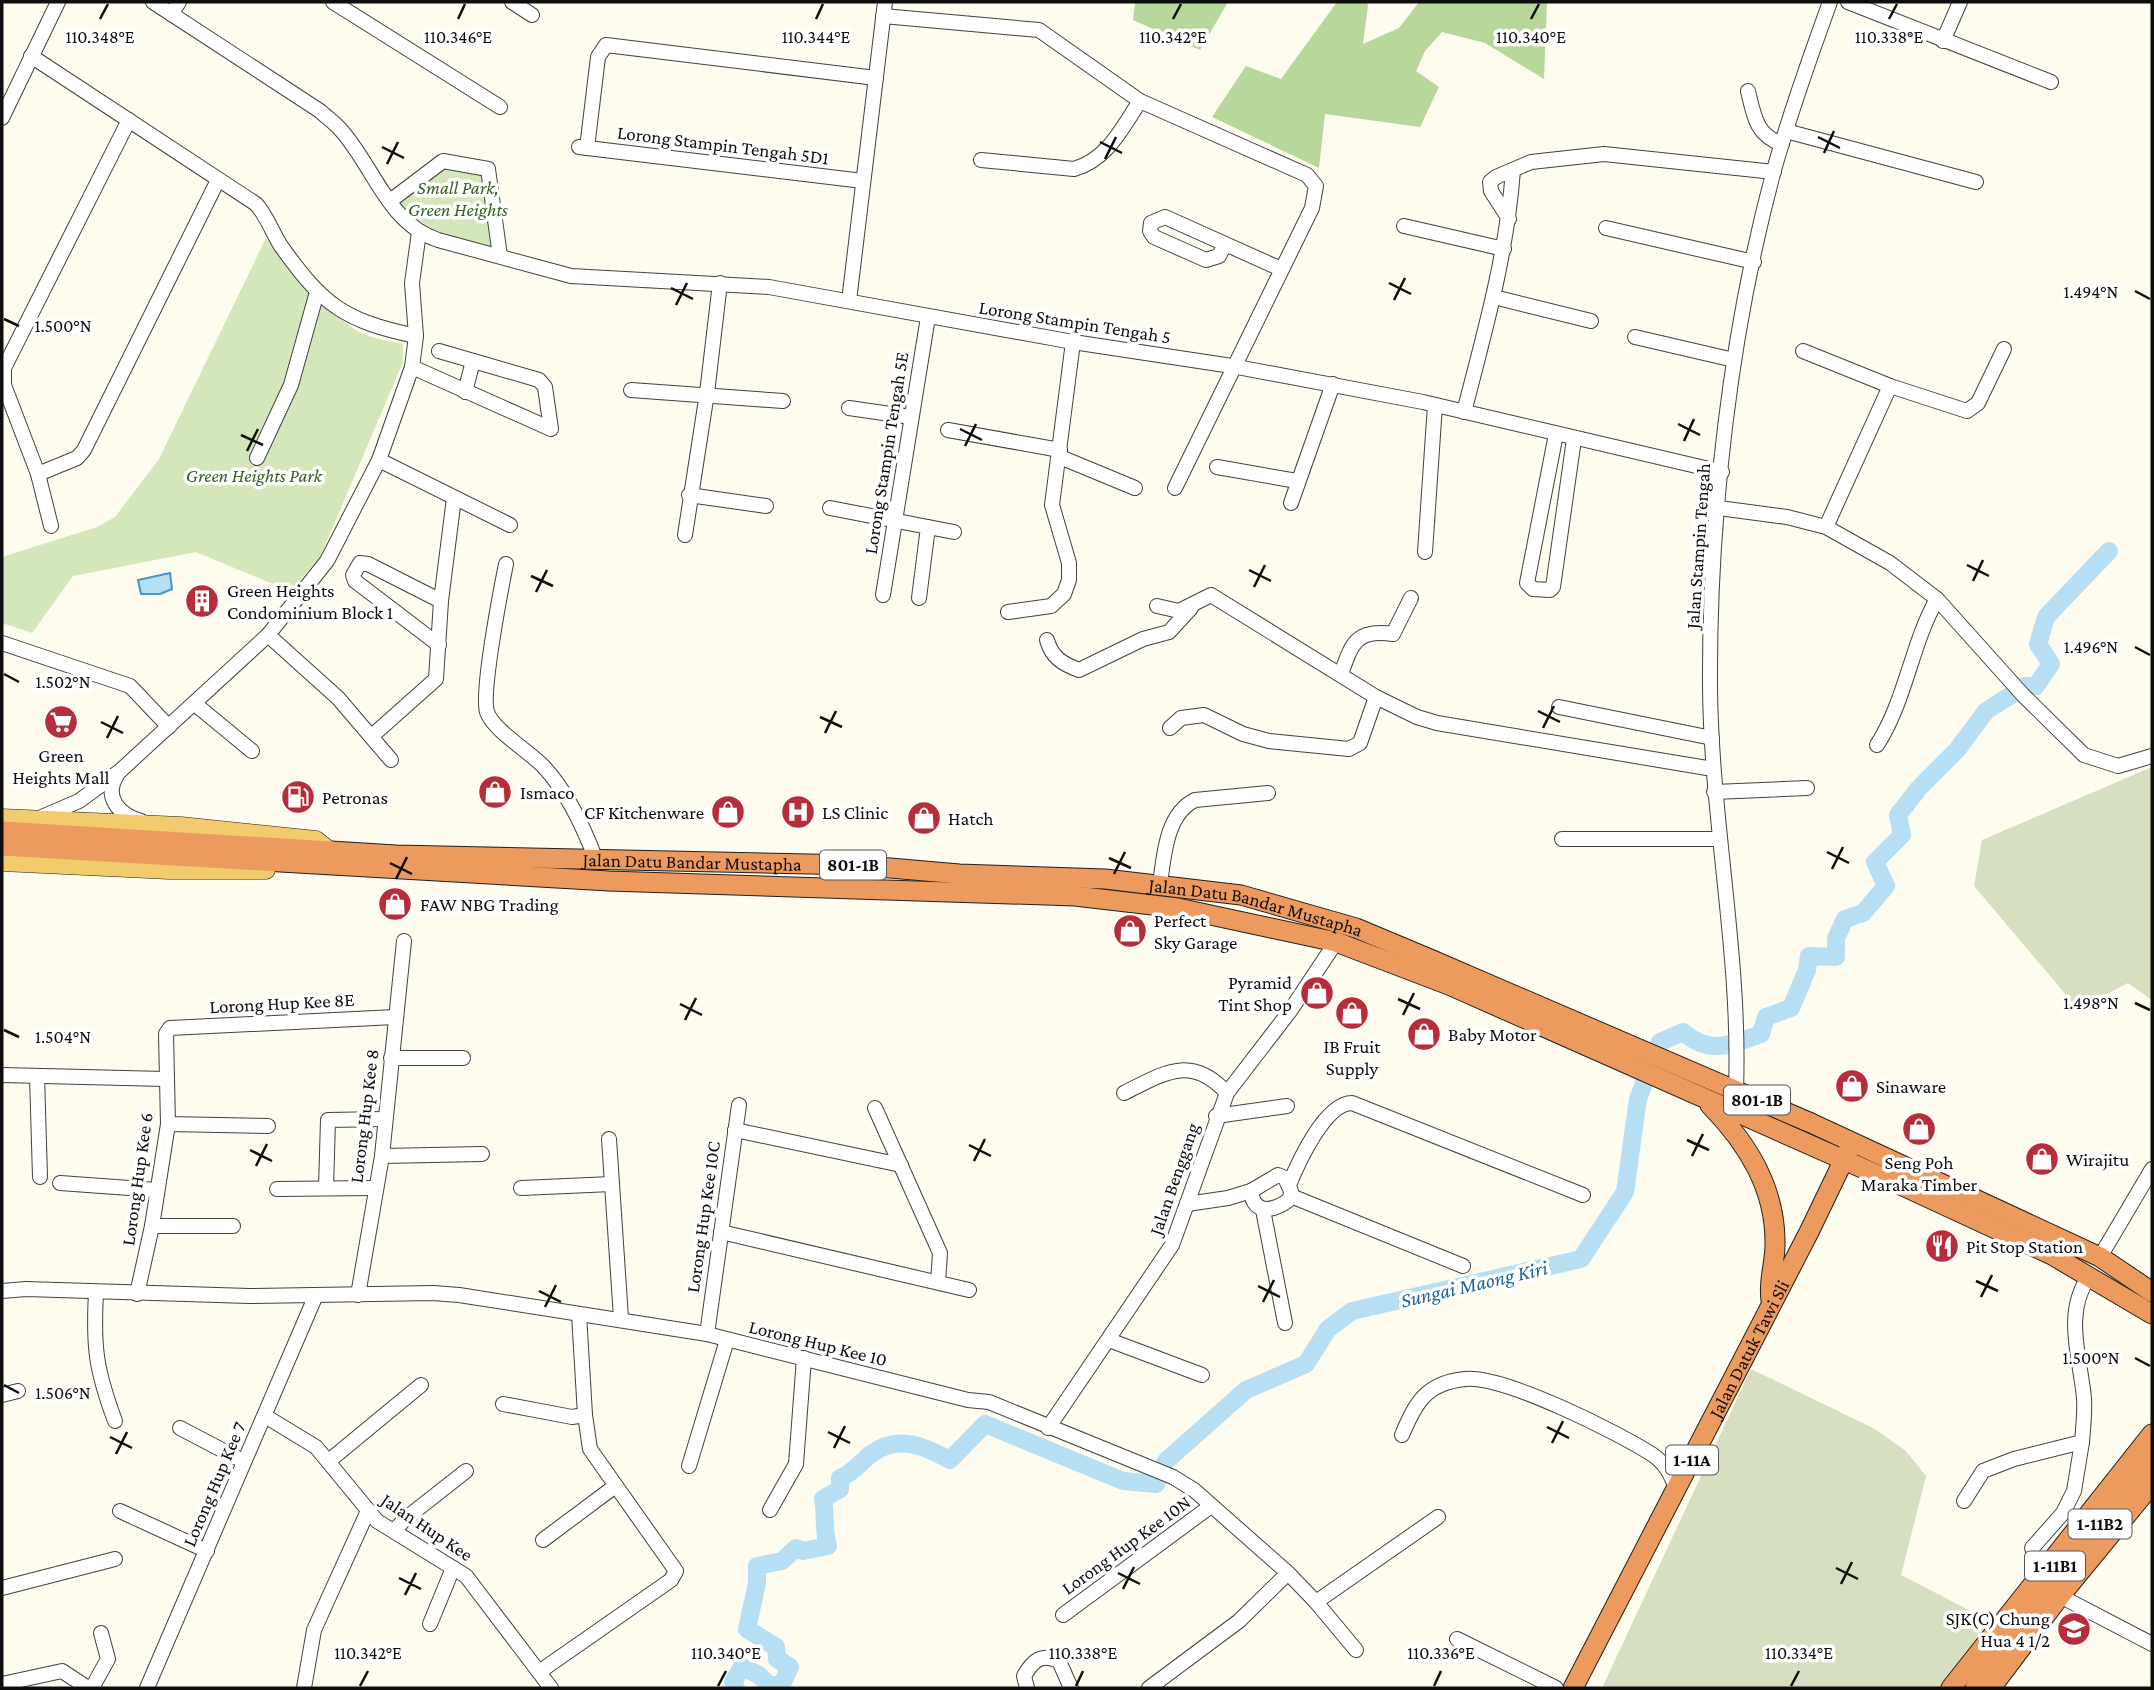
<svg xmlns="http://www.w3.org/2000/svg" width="2154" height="1690" viewBox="0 0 2154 1690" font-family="'Crimson Pro',serif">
	<rect width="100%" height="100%" fill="#fefbef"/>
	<g fill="#d3e7ba">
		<path d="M438,154l55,12 10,83c-44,-8 -85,-17 -111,-57z"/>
		<path d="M266,238c23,33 60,75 95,95 12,6 29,8 42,11v18l-83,195 -30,34 -94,-39 -123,24 -41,57 -30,-10v-66l95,-30 18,-10 44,-58z"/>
	</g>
	<g fill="#b8d79b">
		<path d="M1135,2h93l-28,48 -67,-30z"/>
		<path d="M1337,2h29l2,3 -5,39 36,-16 20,-26h128l-3,77 -59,-36 -43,-11 -17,19 -9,20 23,16 -19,40 -95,-13 -6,54 -107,-51 34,-51 35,13z"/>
	</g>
	<g fill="#d7dfc1">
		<path d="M2152,767v233l-24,-17 -50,26 -104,-123 8,-46z"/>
		<path d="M1751,1369l124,60 31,22 20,25 -25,99 91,47 -51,66h-339z"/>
	</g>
	<path fill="#b6dff3" stroke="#4197c6" stroke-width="2" d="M170,573l2,16 -12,5h-19l-3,-14z"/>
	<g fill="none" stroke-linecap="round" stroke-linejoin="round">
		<path stroke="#b6dff3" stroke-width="18" d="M736,1688l-3,-6 9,-15 17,8 12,12 12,-5 7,-15 -13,-8 -1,-12 -29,-18 10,-46v-17l25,-5 14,-13 7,3 25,-5c-5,-17 -2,-30 -5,-47l17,-10v-11c16,-7 18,-14 31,-24 27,-20 53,-8 79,6l35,-36 138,57 33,3 10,-23 80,-71 60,-26 22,-35 24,-18 229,-52 44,-67 13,-93 22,-57 23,-10c26,23 47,13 78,2l5,-17 25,-9 16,-38 2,-14 27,1v-19l9,-19 18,-6 23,-27 -11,-24 27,-27 -4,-20 21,-27 38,-38 29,-39 39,-25h11l15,-22 -13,-20 8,-27 63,-66"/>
		<g stroke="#414141" stroke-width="16">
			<g id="minor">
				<path d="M153,2l167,109c6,6 14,11 20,18 34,37 47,94 98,111l133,36 198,11 304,55 159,24 191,36 299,70"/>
				<path d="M333,2l167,105"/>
				<path d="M512,2l20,13"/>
				<path d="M1848,2l203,80"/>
				<path d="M171,14l8,-12"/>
				<path d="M883,16l156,14 101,71 167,74 9,11 -4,22 -137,280"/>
				<path d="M1943,41l17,-39"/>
				<path d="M31,56l225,148c11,12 16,28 25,42 42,59 63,75 135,90"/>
				<path d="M1748,91c6,25 8,44 34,53"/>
				<path d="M2,118l56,-116"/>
				<path d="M1786,131l190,51"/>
				<path d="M579,147l284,34"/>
				<path d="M587,148l11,-91 8,-12 270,33"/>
				<path d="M981,160l93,9c33,-9 48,-41 66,-68"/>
				<path d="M390,201l53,-40 45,8 12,87"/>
				<path d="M1509,219l-18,-28 -1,-9 6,-5 35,-15 73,-8 170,18"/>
				<path d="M1404,226l100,23"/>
				<path d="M1606,228l148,34"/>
				<path d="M1225,244l-6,12 -13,4 -52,-23 -4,-6 1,-8 14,-6 116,52"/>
				<path d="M1494,297l97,24"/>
				<path d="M849,301l36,-299"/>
				<path d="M1635,337l99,23"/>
				<path d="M1803,351l87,35 77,25 11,-8 26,-54"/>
				<path d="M412,367l139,62 -6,-42 -6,-7 -100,-29"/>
				<path d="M631,390l152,11"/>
				<path d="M465,392l8,-31"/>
				<path d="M849,408l62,9"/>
				<path d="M1464,412c21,-81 43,-159 49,-242"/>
				<path d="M948,430l112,20"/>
				<path d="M1556,434l-29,149 6,6 17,1 3,-3 21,-148"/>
				<path d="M1060,457l75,31"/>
				<path d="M257,458l34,-73 26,-93"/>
				<path d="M379,460l131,65"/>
				<path d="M1217,467l80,14"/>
				<path d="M38,474l39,-16 7,-8 134,-270"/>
				<path d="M689,495l77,11"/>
				<path d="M1291,503l42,-119"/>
				<path d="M830,508l98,19 -9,71"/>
				<path d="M1719,508l68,9 39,10 64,36 47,36 86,96 61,60 34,11 34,-10"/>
				<path d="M51,526l-13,-52 -34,-89v-17l125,-248"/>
				<path d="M928,527l26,5"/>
				<path d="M1826,527l64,-141"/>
				<path d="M685,535l22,-142 13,-110"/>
				<path d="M1425,552l10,-147"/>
				<path d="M506,564c-5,25 -25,128 -19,148 6,18 43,40 57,55 24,26 40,61 52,93"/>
				<path d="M883,595l45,-278"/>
				<path d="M1157,606l22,5 32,-16 165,102 41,20 20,6 276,46"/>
				<path d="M1008,612l43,-6 13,-12 5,-14v-17l-17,-58 21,-163"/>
				<path d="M268,635l70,63 53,62"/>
				<path d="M1047,640c5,18 16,24 32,30l64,-31 26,-7 22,-24"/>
				<path d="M2,643l128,43 39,41"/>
				<path d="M439,645l-84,-64 -2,-6 7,-12 8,1 73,37"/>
				<path d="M1341,674c11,-31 15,-45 52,-40l18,-36"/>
				<path d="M195,704l57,47"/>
				<path d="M1559,707l153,31"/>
				<path d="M1170,728l11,-10 23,-3 39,19 26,7 80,8 11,-6 16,-46"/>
				<path d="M373,735l63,-56 5,-78 13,-103"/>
				<path d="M1877,745c29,-45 34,-100 60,-146"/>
				<path d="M117,775c-14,22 2,40 24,46"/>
				<path d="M1714,792l93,-4"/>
				<path d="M37,819l42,-18 41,-30 148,-136 59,-74 52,-101 33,-93 4,-31 -4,-53 7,-51"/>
				<path d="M1562,839h156"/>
				<path d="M1160,884c4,-28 6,-70 35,-84l73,-7"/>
				<path d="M391,1058h72"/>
				<path d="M2,1075l163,4"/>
				<path d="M37,1076l3,101"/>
				<path d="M1736,1090c5,-135 -25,-269 -26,-404 -1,-168 20,-353 64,-516 16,-57 36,-113 56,-168"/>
				<path d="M1124,1093c40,-20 67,-39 103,0"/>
				<path d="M875,1108l65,145 -2,29"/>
				<path d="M1216,1116l71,-10"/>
				<path d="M168,1124l100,2"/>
				<path d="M735,1130l166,35"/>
				<path d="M609,1139l12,179"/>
				<path d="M382,1156l100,-2"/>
				<path d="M1278,1175l7,3 6,13 -1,8c-15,12 -37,17 -39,-8z"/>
				<path d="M60,1183l97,7"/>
				<path d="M1289,1185c9,-22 36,-82 63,-82l231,92"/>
				<path d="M326,1188l2,-68 56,-1"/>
				<path d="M521,1188l91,-4"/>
				<path d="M277,1189l97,-1"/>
				<path d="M1291,1196l172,70"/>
				<path d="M1187,1204l41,-6 23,-7"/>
				<path d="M1263,1210l22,113"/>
				<path d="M152,1226h81"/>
				<path d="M721,1232l248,58"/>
				<path d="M2100,1257l52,-88"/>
				<path d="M2,1291l24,-2 223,7 184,-3 26,2 248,39 261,66 21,2 184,75 21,13 94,83 -49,48 -90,67"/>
				<path d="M96,1293c-3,54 0,77 19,128"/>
				<path d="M137,1294l15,-68 16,-102 -2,-90 4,-6 225,-11"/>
				<path d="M358,1295l24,-139 22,-215"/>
				<path d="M707,1334l32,-229"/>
				<path d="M1109,1340l93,35"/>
				<path d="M2,1395l16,-4"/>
				<path d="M503,1404l69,13 13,-2"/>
				<path d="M265,1416l51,31 61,74 89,55 85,112"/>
				<path d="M180,1428l63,33"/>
				<path d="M1048,1428l124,-183 55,-152 63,-82 46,-69"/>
				<path d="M1402,1435c14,-33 24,-52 63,-56 39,-4 154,54 188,76 13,9 18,20 24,35"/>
				<path d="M330,1460l91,-75"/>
				<path d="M689,1466l38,-126"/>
				<path d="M1964,1501l19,-30 31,-12 68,-17c1,-14 3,-29 2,-44 -4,-42 -21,-86 6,-123"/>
				<path d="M770,1510l26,-46 8,-106"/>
				<path d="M120,1511l87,40"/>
				<path d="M394,1531l11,-12 61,-48"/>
				<path d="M543,1540l71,-53"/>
				<path d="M2032,1548l31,-35 11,-22 8,-49"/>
				<path d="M1288,1573l28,29 122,-85"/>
				<path d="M2,1588l113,-29"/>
				<path d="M2060,1596l92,48"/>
				<path d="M1316,1602l40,48"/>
				<path d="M1063,1615l148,-109"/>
				<path d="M430,1624l23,-56"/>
				<path d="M1457,1639l99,49"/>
				<path d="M539,1672l132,-92 5,-9 -86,-122 -5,-34 -6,-101"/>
				<path d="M2,1684l60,-13 26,17"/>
				<path d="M92,1688l16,-29 -7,-26"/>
				<path d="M147,1688l169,-393"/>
				<path d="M304,1688l10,-58 53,-117"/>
				<path d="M1027,1688l-3,-12c9,-16 18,-23 35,-15l12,27"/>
			</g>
		</g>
		<g stroke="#1f1f1f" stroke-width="19">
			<g id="major">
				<path d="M2,818l179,8 135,14 14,11"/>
				<path d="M2,862l167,8h97"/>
			</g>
		</g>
		<g stroke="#1f1f1f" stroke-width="21">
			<g id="highway">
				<path id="s1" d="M2,831l394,24 460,10 103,9 146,5 136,16 115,33 74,31 381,164 289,134 52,35"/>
				<path d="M2,846l607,35 466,15 103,12 158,34 113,43 456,202 147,68 100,59"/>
				<path d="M1710,1105c38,39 66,84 65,140 0,19 -7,36 -4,55"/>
				<path id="s2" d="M1573,1688l236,-456 40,-83"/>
				<path d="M1951,1688l201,-254"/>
				<path d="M1975,1688l45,-64 132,-166"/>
				<path d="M1991,1688l69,-92 92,-112"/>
			</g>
		</g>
		<use href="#minor" stroke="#fff" stroke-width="14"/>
		<use href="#major" stroke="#f1cb6c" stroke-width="18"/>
		<use href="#highway" stroke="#ed9a5f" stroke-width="19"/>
	</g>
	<path fill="none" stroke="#0e0e0e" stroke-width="2.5" d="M100,19l8,-15M458,19l7,-15M816,19l7,-15M1173,19l8,-15M1531,19l8,-15M1889,19l8,-15M1818,137l22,11M1100,142l22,11M382,147l22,11M1824,153l10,-22M1105,159l11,-22M387,164l11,-22M1389,283l22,11M671,288l22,11M2135,291l15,8M1394,300l11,-22M676,305l11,-22M4,319l15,7M1678,424l22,11M960,429l22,11M241,435l22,10M1684,441l10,-22M965,446l11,-22M247,451l11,-22M1967,565l22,11M1249,570l22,11M531,576l22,10M1973,581l10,-21M1254,587l11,-22M536,592l11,-22M2135,647l15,8M4,674l15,8M1538,711l22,11M820,717l22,10M101,722l22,11M1543,728l11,-22M825,733l11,-22M107,738l11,-22M1827,852l22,11M1109,858l22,10M390,863l22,11M1832,869l11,-22M1114,874l11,-22M396,879l11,-22M1398,999l22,10M2135,1003l15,7M680,1004l22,11M1403,1015l11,-22M685,1020l11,-22M4,1030l15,7M1687,1140l22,10M969,1145l22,11M250,1150l22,11M1692,1156l11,-22M974,1161l11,-22M256,1166l11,-22M1976,1281l22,10M1258,1286l22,11M539,1291l22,11M1981,1297l11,-22M1263,1302l11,-22M545,1307l11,-22M2135,1358l15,8M4,1385l15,8M1547,1427l22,11M828,1432l22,11M110,1437l22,11M1552,1443l11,-22M834,1448l11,-22M116,1454l11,-22M1836,1568l22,11M1118,1573l22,11M399,1578l22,11M1841,1584l11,-22M1123,1589l11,-22M405,1595l11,-22M360,1686l8,-15M718,1686l8,-15M1076,1686l7,-15M1434,1686l7,-15M1791,1686l8,-15"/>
	<defs>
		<g id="building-disc" transform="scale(1.75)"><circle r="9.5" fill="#b72d39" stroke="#fff"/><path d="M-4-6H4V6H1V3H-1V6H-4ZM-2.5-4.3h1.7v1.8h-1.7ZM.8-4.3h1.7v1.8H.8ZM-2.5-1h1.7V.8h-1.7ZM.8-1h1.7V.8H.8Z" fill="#fff"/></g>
		<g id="supermarket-disc" transform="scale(1.75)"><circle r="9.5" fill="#b72d39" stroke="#fff"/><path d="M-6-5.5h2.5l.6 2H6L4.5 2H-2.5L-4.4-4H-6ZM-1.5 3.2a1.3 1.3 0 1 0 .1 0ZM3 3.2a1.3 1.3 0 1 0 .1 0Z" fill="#fff"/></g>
		<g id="shop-disc" transform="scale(1.75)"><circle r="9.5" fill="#b72d39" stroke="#fff"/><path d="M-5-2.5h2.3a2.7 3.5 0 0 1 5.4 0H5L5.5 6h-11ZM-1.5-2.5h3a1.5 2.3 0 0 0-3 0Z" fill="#fff"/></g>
		<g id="fuel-disc" transform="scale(1.75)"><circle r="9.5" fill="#b72d39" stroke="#fff"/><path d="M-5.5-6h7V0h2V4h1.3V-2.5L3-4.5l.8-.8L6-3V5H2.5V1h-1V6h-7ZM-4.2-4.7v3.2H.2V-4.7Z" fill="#fff"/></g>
		<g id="hospital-disc" transform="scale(1.75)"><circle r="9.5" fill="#b72d39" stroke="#fff"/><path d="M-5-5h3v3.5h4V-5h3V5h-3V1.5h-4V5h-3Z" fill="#fff"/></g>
		<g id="restaurant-disc" transform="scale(1.75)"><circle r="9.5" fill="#b72d39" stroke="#fff"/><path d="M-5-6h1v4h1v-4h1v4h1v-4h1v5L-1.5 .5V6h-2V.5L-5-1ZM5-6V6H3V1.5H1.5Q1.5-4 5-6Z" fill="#fff"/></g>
		<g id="school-disc" transform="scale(1.75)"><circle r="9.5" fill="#b72d39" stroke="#fff"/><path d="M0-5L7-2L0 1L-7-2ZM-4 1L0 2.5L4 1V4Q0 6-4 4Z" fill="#fff"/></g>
	</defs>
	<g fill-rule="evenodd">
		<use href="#building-disc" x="202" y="601"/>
		<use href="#supermarket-disc" x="61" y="722"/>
		<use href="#shop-disc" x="495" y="792"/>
		<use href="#fuel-disc" x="298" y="797"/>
		<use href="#shop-disc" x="728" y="812"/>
		<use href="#hospital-disc" x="798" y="812"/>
		<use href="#shop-disc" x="924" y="818"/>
		<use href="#shop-disc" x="395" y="904"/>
		<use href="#shop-disc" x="1130" y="931"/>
		<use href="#shop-disc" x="1317" y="993"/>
		<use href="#shop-disc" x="1352" y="1013"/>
		<use href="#shop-disc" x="1424" y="1034"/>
		<use href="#shop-disc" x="1852" y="1086"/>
		<use href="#shop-disc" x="1919" y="1129"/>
		<use href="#shop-disc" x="2042" y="1159"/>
		<use href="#restaurant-disc" x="1942" y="1246"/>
		<use href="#school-disc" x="2074" y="1629"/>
	</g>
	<g text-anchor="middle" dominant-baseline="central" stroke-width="7" stroke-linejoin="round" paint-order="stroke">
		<g fill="#fff" stroke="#565656" stroke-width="2">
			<rect x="820" y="850.5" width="66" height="29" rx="5"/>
			<rect x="1724" y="1085.5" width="66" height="29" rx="5"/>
			<rect x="1666" y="1445.5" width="52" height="29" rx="5"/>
			<rect x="2068.5" y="1509.5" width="63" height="29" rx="5"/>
			<rect x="2025" y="1551.5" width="60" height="29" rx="5"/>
		</g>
		<g font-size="18" font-weight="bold" fill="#0e0e0e">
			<text x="853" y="865">801-1B</text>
			<text x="1757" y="1100">801-1B</text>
			<text x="1692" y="1460">1-11A</text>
			<text x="2100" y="1524">1-11B2</text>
			<text x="2055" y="1566">1-11B1</text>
		</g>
		<g font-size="19" fill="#0e0e0e" stroke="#fff">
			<text transform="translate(723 145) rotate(7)">Lorong Stampin Tengah 5D1</text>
			<text transform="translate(1075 322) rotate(9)">Lorong Stampin Tengah 5</text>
			<text transform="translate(886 453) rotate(-81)">Lorong Stampin Tengah 5E</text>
			<text transform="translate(1698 546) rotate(-86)">Jalan Stampin Tengah</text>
			<text stroke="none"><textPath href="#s1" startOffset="691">Jalan Datu Bandar Mustapha</textPath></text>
			<text stroke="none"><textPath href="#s1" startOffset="1258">Jalan Datu Bandar Mustapha</textPath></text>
			<text transform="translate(282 1003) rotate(-3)">Lorong Hup Kee 8E</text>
			<text transform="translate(364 1116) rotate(-83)">Lorong Hup Kee 8</text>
			<text transform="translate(137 1179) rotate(-82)">Lorong Hup Kee 6</text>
			<text transform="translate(1174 1179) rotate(-71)">Jalan Benggang</text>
			<text transform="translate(703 1217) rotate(-82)">Lorong Hup Kee 10C</text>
			<text transform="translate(818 1343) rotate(14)">Lorong Hup Kee 10</text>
			<text stroke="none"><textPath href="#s2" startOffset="382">Jalan Datuk Tawi Sli</textPath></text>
			<text transform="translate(214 1484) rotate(-67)">Lorong Hup Kee 7</text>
			<text transform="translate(427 1527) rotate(34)">Jalan Hup Kee</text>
			<text transform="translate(1126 1545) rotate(-36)">Lorong Hup Kee 10N</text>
		</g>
		<g font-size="19" font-style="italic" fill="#316221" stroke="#fff">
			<text x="458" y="187">Small Park,<tspan x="458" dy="22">Green Heights</tspan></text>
			<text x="254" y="475">Green Heights Park</text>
		</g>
		<g font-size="19" fill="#0e0e0e" stroke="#fff" text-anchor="start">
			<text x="227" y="590">Green Heights<tspan x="227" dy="22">Condominium Block 1</tspan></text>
			<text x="61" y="755" text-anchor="middle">Green<tspan x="61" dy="22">Heights Mall</tspan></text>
			<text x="520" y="792">Ismaco</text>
			<text x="322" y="797">Petronas</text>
			<text x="704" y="812" text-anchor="end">CF Kitchenware</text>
			<text x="822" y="812">LS Clinic</text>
			<text x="948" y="818">Hatch</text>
			<text x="420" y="904">FAW NBG Trading</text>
			<text x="1154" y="920">Perfect<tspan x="1154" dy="22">Sky Garage</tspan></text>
			<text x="1292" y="982" text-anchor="end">Pyramid<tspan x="1292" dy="22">Tint Shop</tspan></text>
			<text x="1448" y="1034">Baby Motor</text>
			<text x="1352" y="1046" text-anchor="middle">IB Fruit<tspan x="1352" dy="22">Supply</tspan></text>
			<text x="1876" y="1086">Sinaware</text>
			<text x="2066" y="1159">Wirajitu</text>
			<text x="1919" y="1162" text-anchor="middle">Seng Poh<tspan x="1919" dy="22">Maraka Timber</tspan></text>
			<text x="1966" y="1246">Pit Stop Station</text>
			<text x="2050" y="1618" text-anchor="end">SJK(C) Chung<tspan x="2050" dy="22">Hua 4 1/2</tspan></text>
		</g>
		<g font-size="21" font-style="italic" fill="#1d6899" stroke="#fff">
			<text transform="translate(1474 1284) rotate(-13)">Sungai Maong Kiri</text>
		</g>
	</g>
	<g font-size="18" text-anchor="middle" fill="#0e0e0e" stroke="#fff" stroke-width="7" stroke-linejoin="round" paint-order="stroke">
		<text x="1173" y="43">110.342°E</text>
		<text x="100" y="43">110.348°E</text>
		<text x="458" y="43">110.346°E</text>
		<text x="816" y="43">110.344°E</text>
		<text x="1531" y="43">110.340°E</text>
		<text x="1889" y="43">110.338°E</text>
		<text x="2091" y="298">1.494°N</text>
		<text x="63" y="332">1.500°N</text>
		<text x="2091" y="653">1.496°N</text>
		<text x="63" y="688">1.502°N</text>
		<text x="2091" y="1009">1.498°N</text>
		<text x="63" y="1043">1.504°N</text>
		<text x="2091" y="1364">1.500°N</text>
		<text x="63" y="1399">1.506°N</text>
		<text x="368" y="1659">110.342°E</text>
		<text x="726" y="1659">110.340°E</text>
		<text x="1083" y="1659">110.338°E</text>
		<text x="1441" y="1659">110.336°E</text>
		<text x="1799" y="1659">110.334°E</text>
	</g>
	<rect width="2154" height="1690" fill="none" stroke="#0e0e0e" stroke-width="7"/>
</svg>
